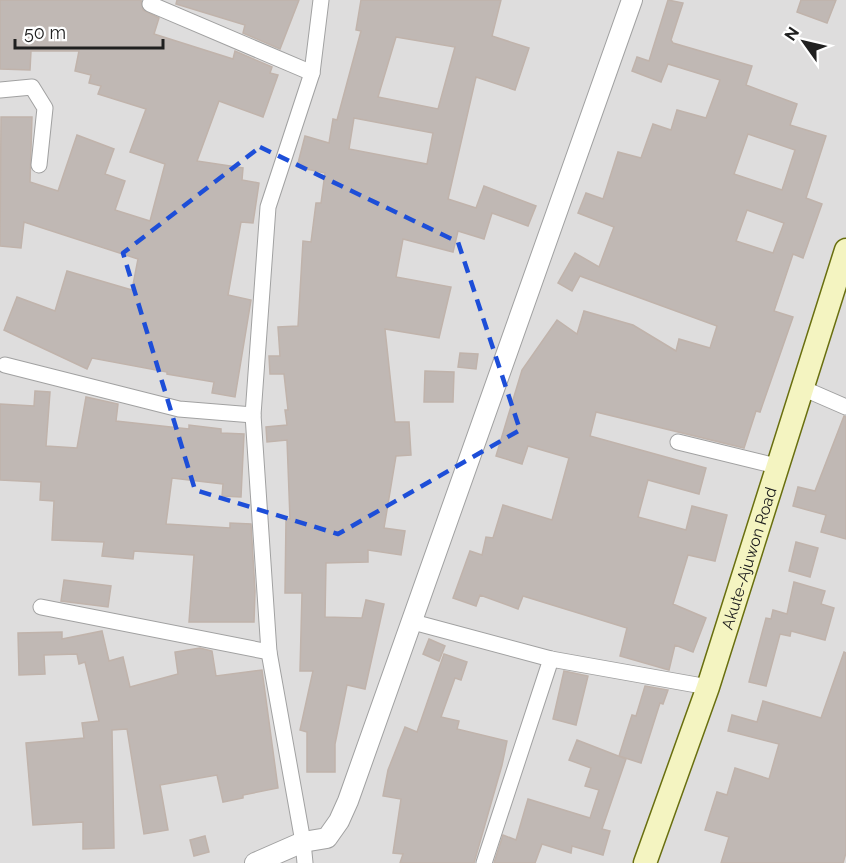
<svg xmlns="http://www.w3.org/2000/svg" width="846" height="863" viewBox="0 0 846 863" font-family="Raleway,sans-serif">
	<rect width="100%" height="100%" fill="#f0ece7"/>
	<rect fill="#dedddd" x="0" y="0" width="846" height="863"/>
	<g fill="#c0b8b4" stroke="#c0b3ab" stroke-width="1.5" fill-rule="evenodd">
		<path d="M0,0h141l2,10 16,8 -5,16 79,25 2,-8 37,16 -2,6 8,2 -15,42 -44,-16 -22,60 46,7 -1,12 17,3 -6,40 -12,-1 -13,73 23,5 -16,97 -23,-4 2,-11 -47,-8v-2l-75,-14 -5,11 -83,-39 13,-33 38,14 12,-40 65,19 6,-31 -114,-37 -3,26 -21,-2 1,-129h31l-2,65 28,9 19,-56 37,14 -9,25 20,7 -10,29 35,11 15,-57 -35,-12 16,-43 -48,-15 3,-8 -12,-3 2,-8 -16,-4 4,-20h-48l-1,19 -30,-1z"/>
		<path d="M177,0h122l-19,49 -37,-16 2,-8 -69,-21z"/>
		<path d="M361,0h140l-9,36 37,12 -14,42 -39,-13 -28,122 28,9 8,-22 52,20 -8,20 -36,-13 -8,26 -26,-8 -5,21 -50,-13 -7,38 55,10 -12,51 -54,-9 10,93h14l2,33 -15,1 -12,72 21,3 -4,24 -33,-5v12l-42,1 -1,54 37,1 4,-18 18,4 -19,85 -18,-4 -12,59v28h-28v-40l-7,-2 13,-59h-13l2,-78h-17l1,-74h4l-3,-79 -20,2 -1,-15 21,-2 -2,-15h3l-4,-36h-14l-1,-18h11l-2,-29 20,-1 5,-85 8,1 5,-39h5l4,-30 -28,-6 8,-31 24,7 4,-24 4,1 24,-89 -5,-1zM396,37l59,10 -17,62 -60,-12zM354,118l79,15 -6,31 -78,-15z"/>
		<path d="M668,0l15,3 -12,37 2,3 79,23 -6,19 51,19 -7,21 36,11 -20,62 16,6 -19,54 -10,-4 -19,57 19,6 -33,95 -4,-1 -12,37 -148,-36 -6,24 116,32 -7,26 -51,-14 -10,37 48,13 6,-24 35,9 -12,46 -27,-6 -15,49 33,14 -13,34 -18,-7 -6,25 -49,-14 7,-28 -104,-32 -5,13 -38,-14 -4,11 -23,-8 17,-47 12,4 4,-18 7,1 10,-33 49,15 17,-62 -41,-12 -6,18 -26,-8 26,-86 35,-50 20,14 7,-23 49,14 43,26 3,-12 31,9 7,-22 -137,-50 -8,15 -14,-8 17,-30 24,14 15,-40 -36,-14 8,-20 17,6 15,-47 23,6 12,-34 18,6 6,-20 29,8 14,-38 -52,-16 -7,18 -29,-11 5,-14 12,4zM748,134l47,16 -13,40 -48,-16zM747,210l37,13 -11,30 -37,-12z"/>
		<path d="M801,0h35l-9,23 -30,-11z"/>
		<path d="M460,353l18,1 -2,15 -18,-2z"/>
		<path d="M425,371l29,1 -1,30h-29z"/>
		<path d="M35,391l15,1 -4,54 31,2 9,-51 32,7 -2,17 73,8v-4l32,4v4l23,1 -3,63 -19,-1 1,-12 -51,-6 -6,46 64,4v-5l21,1 4,67 -1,31h-65l5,-67 -60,-4 -1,8 -31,-3 2,-14 -52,-2 2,-39 -14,-1 1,-18 -41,-2v-76l34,2z"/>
		<path d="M844,416l2,1v122l-25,-7 5,-17 -33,-9 5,-19 17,4z"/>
		<path d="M796,542l22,6 -8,29 -21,-6z"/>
		<path d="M64,580l47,6 -3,21 -47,-6z"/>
		<path d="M794,582l31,9 -4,13 13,4 -9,32 -34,-9 -1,5 -10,-2 -14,52 -17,-4 17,-64 5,1 2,-9 14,4z"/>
		<path d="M102,631l7,30 14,-4 7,30 48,-13 -3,-22 25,-4 12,3 4,25 46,-6 16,118 -35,7v3l-20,4 -6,-27 -57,10 8,45 -24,4 -17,-105 -15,1 2,118 -31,1v-27l-50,3 -7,-82 58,-5 -2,-15 17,-2 -14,-59 -6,2 -2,-10 -33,1 1,19 -26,1 -1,-42 44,-1v7z"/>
		<path d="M429,639l16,7 -6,15 -16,-7z"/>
		<path d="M844,652l2,1v200l-3,10h-122l8,-26 -24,-7 12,-38 10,3 8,-27 34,11 10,-35 -51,-13 4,-16 25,7 6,-21 58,17z"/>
		<path d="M444,654l23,8 -6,18 -6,-2 -14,39 18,4 -2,8 50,12 -5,24 -28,98h-74l3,-9 -10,-1 8,-54 -18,-3 5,-26 17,-43 12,5z"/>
		<path d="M564,671l24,5 -12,49 -23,-6z"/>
		<path d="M645,686l23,4 -5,14 -3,-1 -19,60 -22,-7 13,-41 4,1z"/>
		<path d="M577,740l49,19 -24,70 8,2 -7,24 -31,-9 -1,7 -29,-9 -7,19h-41l9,-28 13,5 12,-41 62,19 9,-28 -14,-4 6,-18 -22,-8z"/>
		<path d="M205,836l4,16 -15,4 -4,-16z"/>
	</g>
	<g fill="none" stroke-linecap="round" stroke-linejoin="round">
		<g stroke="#a1a1a1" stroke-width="17">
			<g id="minor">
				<path d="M150,4l162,69"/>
				<path d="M0,90l32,-3 13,21 -6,57"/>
				<path d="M5,365l174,44 74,6"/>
				<path d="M800,387l46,20"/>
				<path d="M678,442l98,24"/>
				<path d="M41,607l228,45"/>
				<path d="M413,622l138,37 157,28"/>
				<path d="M305,863l-2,-21 -34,-190 -16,-237 15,-208 44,-134 9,-73"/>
				<path d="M484,863l67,-204"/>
			</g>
		</g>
		<g stroke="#a1a1a1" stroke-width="22">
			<path id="tertiary" d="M255,863l48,-21 24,-4 12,-17 9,-20 284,-801"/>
		</g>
		<g stroke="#696f0f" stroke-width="25">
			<g id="secondary">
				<path id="s1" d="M645,863l63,-176 138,-437"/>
			</g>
		</g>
		<use href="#minor" stroke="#fff" stroke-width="15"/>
		<use href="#tertiary" stroke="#fff" stroke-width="20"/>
		<use href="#secondary" stroke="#f4f4c1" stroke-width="22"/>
	</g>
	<path fill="none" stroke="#1d4ed8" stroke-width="4.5" stroke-dasharray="12 8" stroke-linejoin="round" d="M260,147l198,95 62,188 -182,104 -143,-44 -72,-237z"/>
	<g text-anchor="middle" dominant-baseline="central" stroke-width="4.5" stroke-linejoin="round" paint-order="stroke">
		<g font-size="16" fill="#202020" stroke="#fff">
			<text stroke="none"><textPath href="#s1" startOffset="322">Akute-Ajuwon Road</textPath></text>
		</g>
	</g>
	<g transform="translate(804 42) rotate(304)" stroke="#ffffff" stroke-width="4.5" paint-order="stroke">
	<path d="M0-4.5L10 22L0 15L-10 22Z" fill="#202020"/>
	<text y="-9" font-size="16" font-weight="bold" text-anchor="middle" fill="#202020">N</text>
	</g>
	<path d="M15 39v9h148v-9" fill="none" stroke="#202020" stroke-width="3"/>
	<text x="24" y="39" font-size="18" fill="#202020" stroke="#ffffff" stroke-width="4.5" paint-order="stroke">50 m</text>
</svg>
